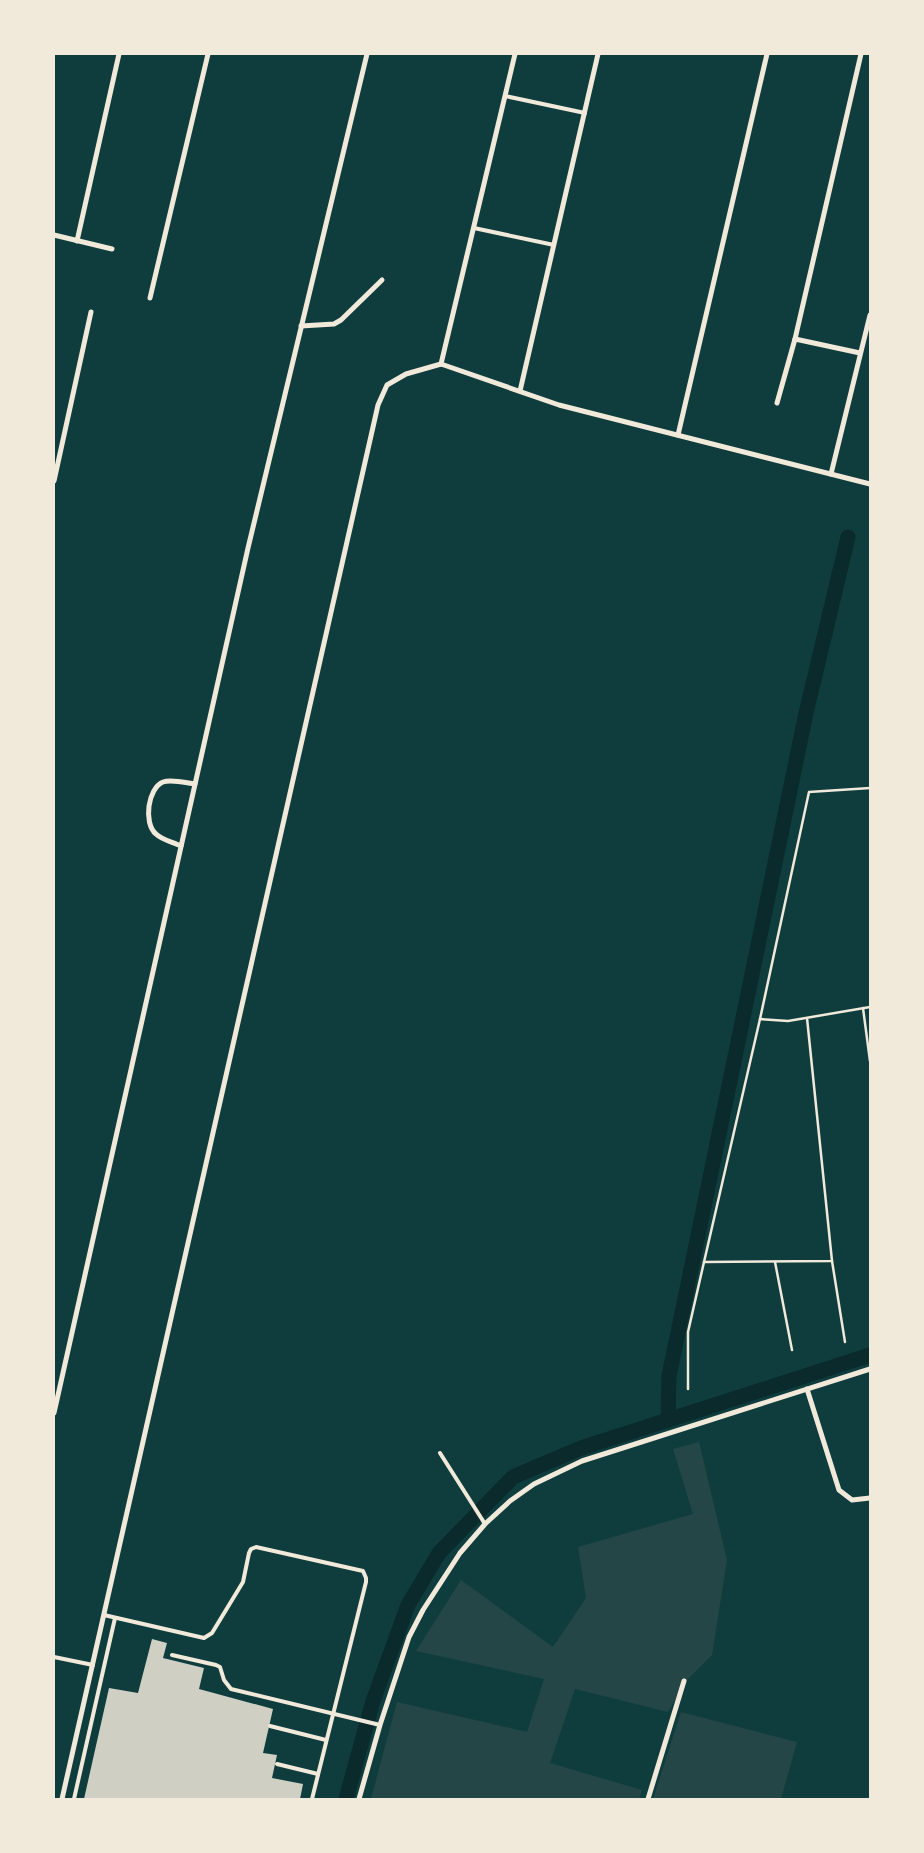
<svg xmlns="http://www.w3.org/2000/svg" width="924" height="1853" viewBox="0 0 924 1853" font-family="'Alegreya Sans',sans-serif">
	<rect width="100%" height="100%" fill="#0f3d3e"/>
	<g fill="#244646">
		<path d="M699,1442l28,118 -15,95 -24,24 -20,33 -93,-23 -25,74 92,27 -3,9h-268l26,-97 130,30 17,-53 -128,-28 45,-71 92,67 33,-49 -8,-51 115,-33 -20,-65z"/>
		<path d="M681,1712l116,30 -16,57h-128z"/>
	</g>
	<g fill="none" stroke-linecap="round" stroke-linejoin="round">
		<g stroke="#0a2a2b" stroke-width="15">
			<path d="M668,1420l1,-44 137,-663 42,-176"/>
			<path d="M346,1799l27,-98 35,-96 31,-52 74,-76 68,-29 289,-93"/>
		</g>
	</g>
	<path fill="#cfcfc3" d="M152,1639l15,4 -4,15 41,10 -5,21 74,20 -10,44 14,2 -5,23 31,6 -3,15h-216l25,-111 29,5z"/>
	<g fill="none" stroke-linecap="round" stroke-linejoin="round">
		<g stroke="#f1e9da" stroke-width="2.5">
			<path d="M863,1008l7,53"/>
			<path d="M807,1018l25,243 -128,1 56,-243 28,2 82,-14"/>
			<path d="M760,1019l49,-227 61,-4"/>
			<path d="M832,1261l13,81"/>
			<path d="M775,1262l17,88"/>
			<path d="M688,1389v-57l16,-70"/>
		</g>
		<g stroke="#f1e9da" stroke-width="4">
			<path d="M505,96l80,17"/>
			<path d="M474,228l80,17"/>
			<path d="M440,1453l45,71"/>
			<path d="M104,1615l100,23 8,-5 31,-51 6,-29 2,-4 5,-2 107,24 3,7v4l-54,217"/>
			<path d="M172,1655l44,10 4,2 4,13 7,9 149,36"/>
			<path d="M54,1657l39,8"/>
			<path d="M270,1726l56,14"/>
			<path d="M277,1764l41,10"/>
			<path d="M74,1799l41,-181"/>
		</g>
		<g stroke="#f1e9da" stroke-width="5">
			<path d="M54,235l58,14"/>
			<path d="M77,241l42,-187"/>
			<path d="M150,298l58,-244"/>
			<path d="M301,326l33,-2 7,-4 41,-40"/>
			<path d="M795,339l65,14"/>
			<path d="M441,364l118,41 311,79"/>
			<path d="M441,364l74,-310"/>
			<path d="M520,391l78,-337"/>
			<path d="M777,403l18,-64 66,-285"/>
			<path d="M678,435l89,-381"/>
			<path d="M831,474l39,-159"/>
			<path d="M54,481l37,-169"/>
			<path d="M181,846c-8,-4 -19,-6 -25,-12 -13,-11 -8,-46 7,-52 9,-3 23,1 32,2"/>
			<path d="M807,1389l32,101 13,10 18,-2"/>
			<path d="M54,1413l194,-865 119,-494"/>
			<path d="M62,1799l316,-1394 9,-20 19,-11 35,-10"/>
			<path d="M359,1799l21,-74 29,-88 14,-27 37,-57 25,-29 25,-23 24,-17 48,-23 288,-92"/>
			<path d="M648,1799l36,-118"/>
		</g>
	</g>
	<rect width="924" height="1853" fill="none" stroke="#f1e9da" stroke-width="110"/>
</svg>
